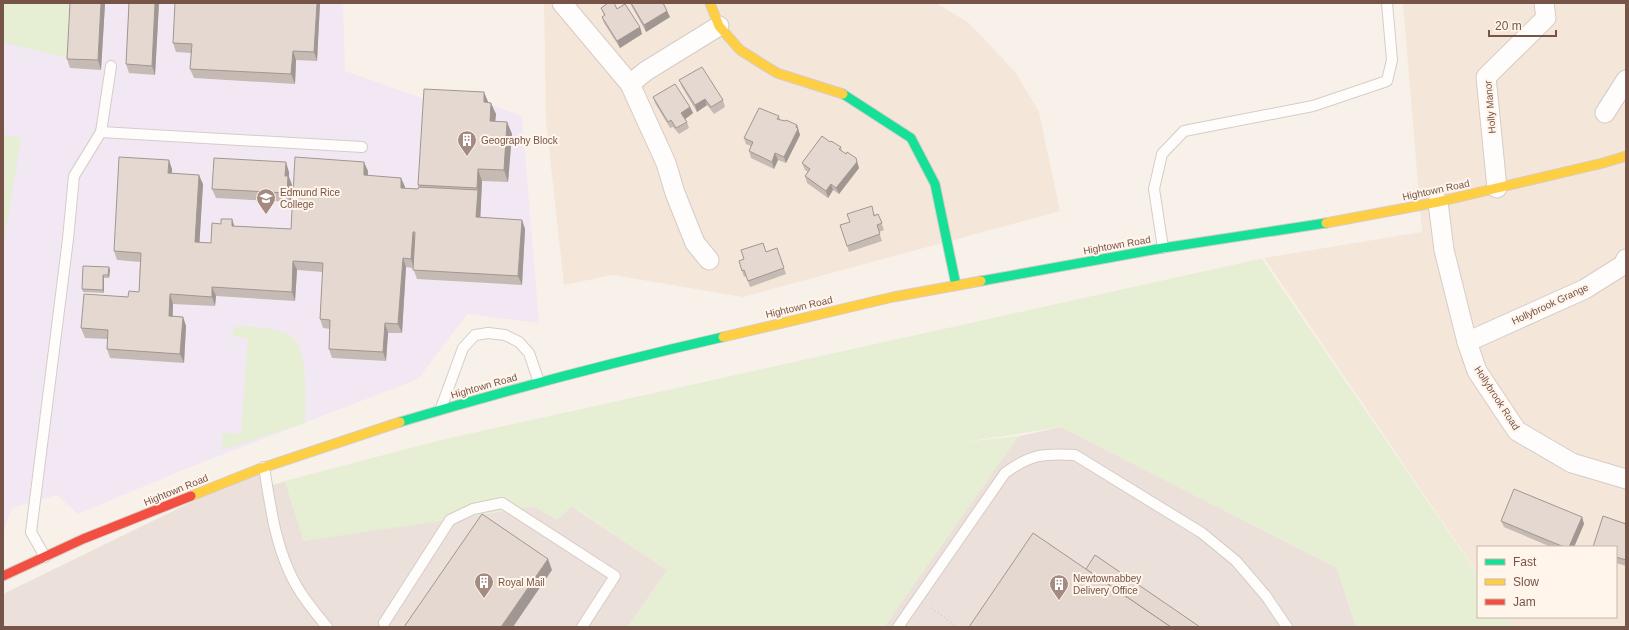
<svg xmlns="http://www.w3.org/2000/svg" width="1629" height="630" viewBox="0 0 1629 630" font-family="Helvetica,sans-serif">
	<rect width="100%" height="100%" fill="#f8f1ea"/>
	<g fill="#f4e6d9">
		<path d="M544,3h392l33,20 47,50 23,39 21,99 -317,86 -130,-22 -49,10 -18,-164z"/>
		<path d="M1403,3h223v624h-112l-7,-10h109v-70h-138v27l-214,-316 158,-26z"/>
	</g>
	<g fill="#ebe1da">
		<path d="M1061,427l276,141 19,59h-472l132,-188 4,-3z"/>
		<path d="M259,469l5,19 21,-7 19,60 214,-46 53,11 96,64 -39,57h-625v-33z"/>
	</g>
	<path fill="#f2e8f3" d="M3,3h340l2,68 83,29 61,4 33,12 17,207 -72,-9 -49,65 -235,91 -105,44 -21,-19 -45,13 -9,25z"/>
	<g fill="#e6eed3">
		<path d="M3,3h79l-12,55 -67,-15z"/>
		<path d="M3,135l18,3 -18,109z"/>
		<path d="M1264,258l-2,1 216,316v42h29l7,10h-158l-19,-59 -276,-141 -97,15 56,-6 -4,3 -132,188h-256l39,-57 -95,-64 -15,14 -22,-13 -231,34 -19,-60 152,-40z"/>
		<path d="M241,326c16,2 37,1 51,11 17,13 13,64 13,86l-83,27 1,-17 18,1 7,-96 -16,-2 3,-9z"/>
	</g>
	<g fill="none" stroke-linecap="round" stroke-linejoin="round">
		<g stroke="#d6ccc6" stroke-width="12">
			<g id="lane">
				<path d="M101,132l261,15"/>
				<path d="M1163,248l-9,-59 8,-35 22,-23 129,-25 74,-25 5,-21 -5,-57"/>
				<path d="M441,408l22,-60 12,-13 13,-2 17,2 14,7 10,11 10,29"/>
				<path d="M264,467c6,36 10,71 25,104 9,21 24,39 38,56"/>
				<path d="M45,557l-14,-25 37,-293 6,-63 27,-44 10,-66"/>
				<path d="M384,623l66,-103 23,-11 29,-6 113,73 -33,51"/>
				<path d="M898,627l107,-154c26,-19 39,-20 70,-18l127,78 34,28 30,35 21,31"/>
			</g>
		</g>
		<g stroke="#d6ccc6" stroke-width="21">
			<g id="street">
				<path d="M562,3l68,81 36,79 9,30 20,50 14,17"/>
				<path d="M630,84l16,-13 73,-45"/>
				<path d="M1605,113l21,-33"/>
				<path d="M1497,188l-11,-111 60,-59 -2,-15"/>
				<path d="M1438,202l6,48 23,92 10,29 40,60 55,32 54,16"/>
				<path d="M1467,342l118,-53 38,-24 3,-6"/>
			</g>
		</g>
		<g stroke="#d7ccc6" stroke-width="11">
			<g id="fast">
				<path d="M843,94l68,44 24,46 21,101"/>
				<path d="M981,281l182,-33 163,-25"/>
				<path d="M400,422c107,-32 214,-60 323,-85"/>
			</g>
		</g>
		<g stroke="#d7ccc6" stroke-width="11">
			<g id="slow">
				<path d="M710,3l9,23 21,24 37,23 66,21"/>
				<path d="M1326,223l112,-21 165,-39 23,-7"/>
				<path d="M723,337l170,-40 88,-16"/>
				<path d="M191,496l68,-27 141,-47"/>
			</g>
		</g>
		<g stroke="#d7ccc6" stroke-width="11">
			<path id="jam" d="M3,576l80,-37 108,-43"/>
		</g>
		<path stroke="#dad0cc" stroke-width="2.5" stroke-dasharray="1 3" stroke-linecap="butt" d="M931,608l26,19"/>
		<use href="#lane" stroke="#fefdfc" stroke-width="10"/>
		<use href="#street" stroke="#fefdfc" stroke-width="19"/>
		<use href="#fast" stroke="#16e098" stroke-width="9"/>
		<use href="#slow" stroke="#ffcf43" stroke-width="9"/>
		<use href="#jam" stroke="#f24e42" stroke-width="9"/>
	</g>
	<g fill="#c5bab4">
		<path d="M129,3h30l-4,72 -26,-2 -3,-9z"/>
		<path d="M320,3l-3,58 -21,-1 -1,24 -101,-6 -4,-9 1,-16 -15,-1 -3,-9z"/>
		<path d="M630,3h33l7,14 -24,15 -14,-25z"/>
		<path d="M105,4l-4,66 -31,-2 -3,-9z"/>
		<path d="M601,8l16,1 23,18 2,7 -22,14 -16,-25 -2,-6 2,-2z"/>
		<path d="M679,80l44,20 2,7 -11,7 -7,-9 -10,7 -15,-25z"/>
		<path d="M653,97l37,10 3,6 -8,6 2,3 2,6 -10,6 -6,-7 -3,1 -15,-25z"/>
		<path d="M488,103l8,11 -1,8h12l5,12 -4,48 -26,-1 -2,36 42,3 3,9 -3,56 -105,-6 -4,-11 -7,-1 -4,66h-14l-2,28 -54,-3 -3,-9 1,-20 -7,-1 -3,-9 3,-47 -26,-2 -2,31 -79,-5 -1,10 -42,-2v12l10,1 3,9 -2,37 -74,-5 -3,-9v-10l-22,-1 -4,-10 47,-31 11,-5 1,-30 -23,-2 -3,-9 58,-82v5l31,10 -4,58 12,1 10,-19 11,-5 2,7 57,3 77,-58v5l33,2 4,9v1l13,1v-4z"/>
		<path d="M779,116l1,4 17,5 3,10 -14,28 -8,-3 -4,9 -23,-11 -2,-7 2,-5 -5,-2 -2,-6z"/>
		<path d="M830,142l11,5 1,4 4,3 10,4 3,10 -20,26 -6,-4 -5,8 -21,-15 -2,-7 3,-4 -3,-2 -3,-7z"/>
		<path d="M289,172v5l3,8 -1,17 -75,-4 -4,-9z"/>
		<path d="M874,213l1,2 3,-1 6,16 -5,2 3,9 -33,11 -9,-27 10,-3z"/>
		<path d="M777,248l9,26 -36,13 -4,-11 -2,1 -5,-16z"/>
		<path d="M109,267l1,3 -1,8h-5v15l-21,-1 -1,-3z"/>
		<path d="M1582,517l2,7 -10,23h-23l-47,-20 -3,-6z"/>
		<path d="M1626,524v42l-10,-3v-16z"/>
	</g>
	<g fill="#a09792">
		<path d="M101,3h3l1,1 -4,66 -3,-10z"/>
		<path d="M155,3h4l-4,72 -3,-9z"/>
		<path d="M317,3h3l-3,58 -3,-9z"/>
		<path d="M667,11l3,6 -24,15 -2,-7z"/>
		<path d="M640,27l2,7 -22,14 -3,-7z"/>
		<path d="M293,51l3,9 -1,24 -4,-10z"/>
		<path d="M484,92l5,12 -5,-2z"/>
		<path d="M705,99l2,6 -10,7 -2,-7z"/>
		<path d="M491,103l5,11 -2,19 -4,-12z"/>
		<path d="M690,107l3,6 -9,7 -3,-7z"/>
		<path d="M507,122l5,12 -4,48 -4,-12z"/>
		<path d="M797,125l3,10 -14,28 -2,-6z"/>
		<path d="M775,153l3,7 -4,9 -2,-7z"/>
		<path d="M856,158l3,10 -20,26 -3,-6z"/>
		<path d="M169,160l3,9 -1,14 -3,-10z"/>
		<path d="M286,162l3,10v5l3,8 -1,17 -4,-9 -2,-17z"/>
		<path d="M364,162l4,9 -1,14 -3,-10z"/>
		<path d="M478,169l4,12 -2,45 -4,-9 2,-27 -1,-2z"/>
		<path d="M199,175l4,9 -4,67 -4,-9z"/>
		<path d="M401,178l4,9 -1,10 -3,-9z"/>
		<path d="M831,184l2,6 -5,8 -2,-7z"/>
		<path d="M232,219l3,9 -3,-2z"/>
		<path d="M522,220l3,9 -3,56 -4,-9z"/>
		<path d="M413,232l3,9 -2,27 -3,-9z"/>
		<path d="M403,258l3,9 -4,66 -4,-9z"/>
		<path d="M293,261l4,9 -2,31 -3,-9z"/>
		<path d="M109,267l1,3 -1,8 -1,-3z"/>
		<path d="M103,275l1,3v15l-1,-3z"/>
		<path d="M212,287l4,9 -1,10 -3,-9z"/>
		<path d="M170,294l3,10 -1,21 -3,-9z"/>
		<path d="M183,317l3,9 -2,37 -4,-9z"/>
		<path d="M385,323l3,10 -2,28 -3,-9z"/>
		<path d="M1582,517l2,7 -10,23h-5z"/>
		<path d="M548,559l4,11 -39,57h-12z"/>
	</g>
	<g fill="#e5d8d1" stroke="#a09792">
		<path d="M70,3h31l-3,57 -31,-1z"/>
		<path d="M129,3h26l-3,63 -26,-2z"/>
		<path d="M175,3h142l-3,49 -21,-1 -2,23 -101,-5 2,-25 -19,-1z"/>
		<path d="M608,3h6l3,6 8,-5 15,23 -23,14 -15,-24 3,-2 -4,-7z"/>
		<path d="M631,3h32l4,8 -23,14z"/>
		<path d="M702,67l21,33 -12,7 -6,-8 -10,6 -16,-25z"/>
		<path d="M675,84l15,23 -9,6 6,9 -11,6 -5,-8 -3,2 -15,-25z"/>
		<path d="M424,89l60,3v10l7,1 -1,18 17,1 -3,48 -26,-1 -1,19 -59,-3z"/>
		<path d="M759,108l20,8 -2,3 8,2 1,-1 11,5 -1,2 2,2 -14,28 -9,-4 -3,9 -23,-11 4,-9 -9,-4z"/>
		<path d="M822,136l8,6 1,-1 10,6 -2,2 7,5 1,-2 9,6 1,4 -21,26 -5,-4 -5,7 -21,-15 5,-7 -8,-6z"/>
		<path d="M119,157l50,3 -1,13 31,2 -4,67 16,1 1,-20 9,1v-5h11v7l59,3 4,-72 69,5v13l37,3v10l17,1 1,-2 59,3 -2,27 46,3 -4,56 -105,-6 2,-38h-2l-2,27 -8,-1 -5,66 -13,-1 -2,29 -54,-3 1,-29 -10,-1 3,-56 -30,-2 -1,31 -80,-5v10l-42,-3 -1,22 14,1 -3,37 -73,-5 1,-19 -27,-2 3,-34 44,3 1,-6 10,1 2,-39 -27,-2z"/>
		<path d="M214,158l72,4 -1,14h3l-1,17 -75,-4z"/>
		<path d="M872,206l2,10 4,-2 4,9 -5,2 3,9 -33,12 -7,-21 10,-3 -3,-8z"/>
		<path d="M763,243l3,9 11,-4 7,20 -36,13 -4,-11 -2,1 -3,-10 5,-2 -3,-9z"/>
		<path d="M83,266l26,1 -1,8h-5v15l-21,-1z"/>
		<path d="M1514,489l68,28 -13,30h-5l-63,-26z"/>
		<path d="M482,514l66,45 -47,68h-97z"/>
		<path d="M1603,516l23,8v36l-10,-3v-10h-23z"/>
		<path d="M1033,533l138,94h-202z"/>
		<path d="M1095,555l105,72h-29l-85,-58z"/>
	</g>
	<defs>
		<g id="building-pin" transform="scale(1)"><path d="M0 17L-7.5 6A9.5 9.5 0 1 1 7.5 6Z" fill="#a48b81" stroke="#fff5eb"/><path d="M-4-6H4V6H1V3H-1V6H-4ZM-2.5-4.3h1.7v1.8h-1.7ZM.8-4.3h1.7v1.8H.8ZM-2.5-1h1.7V.8h-1.7ZM.8-1h1.7V.8H.8Z" fill="#fff"/></g>
		<g id="school-pin" transform="scale(1)"><path d="M0 17L-7.5 6A9.5 9.5 0 1 1 7.5 6Z" fill="#a48b81" stroke="#fff5eb"/><path d="M0-5L7-2L0 1L-7-2ZM-4 1L0 2.5L4 1V4Q0 6-4 4Z" fill="#fff"/></g>
	</defs>
	<g fill-rule="evenodd">
		<use href="#building-pin" x="467" y="140"/>
		<use href="#school-pin" x="266" y="198"/>
		<use href="#building-pin" x="484" y="582"/>
		<use href="#building-pin" x="1059" y="584"/>
	</g>
	<g text-anchor="middle" dominant-baseline="central" stroke-width="4" stroke-linejoin="round" paint-order="stroke">
		<g font-size="10" fill="#775448" stroke="#fff5eb">
			<text transform="translate(1490 107) rotate(-95)">Holly Manor</text>
			<text transform="translate(1436 190) rotate(-12)">Hightown Road</text>
			<text transform="translate(1117 245) rotate(-10)">Hightown Road</text>
			<text transform="translate(1550 304) rotate(-25)">Hollybrook Grange</text>
			<text transform="translate(799 307) rotate(-13)">Hightown Road</text>
			<text transform="translate(484 386) rotate(-16)">Hightown Road</text>
			<text transform="translate(1497 398) rotate(57)">Hollybrook Road</text>
			<text transform="translate(176 490) rotate(-22)">Hightown Road</text>
		</g>
		<g font-size="10" fill="#775448" stroke="#fff5eb" text-anchor="start">
			<text x="481" y="140">Geography Block</text>
			<text x="280" y="192">Edmund Rice<tspan x="280" dy="12">College</tspan></text>
			<text x="1073" y="578">Newtownabbey<tspan x="1073" dy="12">Delivery Office</tspan></text>
			<text x="498" y="582">Royal Mail</text>
		</g>
	</g>
	<rect width="1629" height="630" fill="none" stroke="#775448" stroke-width="8"/>
	<rect x="1477" y="546" width="140" height="72" fill="#fff5eb" stroke="#c9b5aa"/>
	<rect x="1485" y="559" width="20" height="6" fill="#16e098" stroke="#c9b5aa"/>
	<text x="1513" y="566" font-size="12" fill="#775448">Fast</text>
	<rect x="1485" y="579" width="20" height="6" fill="#ffcf43" stroke="#c9b5aa"/>
	<text x="1513" y="586" font-size="12" fill="#775448">Slow</text>
	<rect x="1485" y="599" width="20" height="6" fill="#f24e42" stroke="#c9b5aa"/>
	<text x="1513" y="606" font-size="12" fill="#775448">Jam</text>
	<path d="M1489 30v6h67v-6" fill="none" stroke="#775448" stroke-width="2"/>
	<text x="1495" y="30" font-size="12" fill="#775448" stroke="#fff5eb" stroke-width="3" paint-order="stroke">20 m</text>
</svg>
